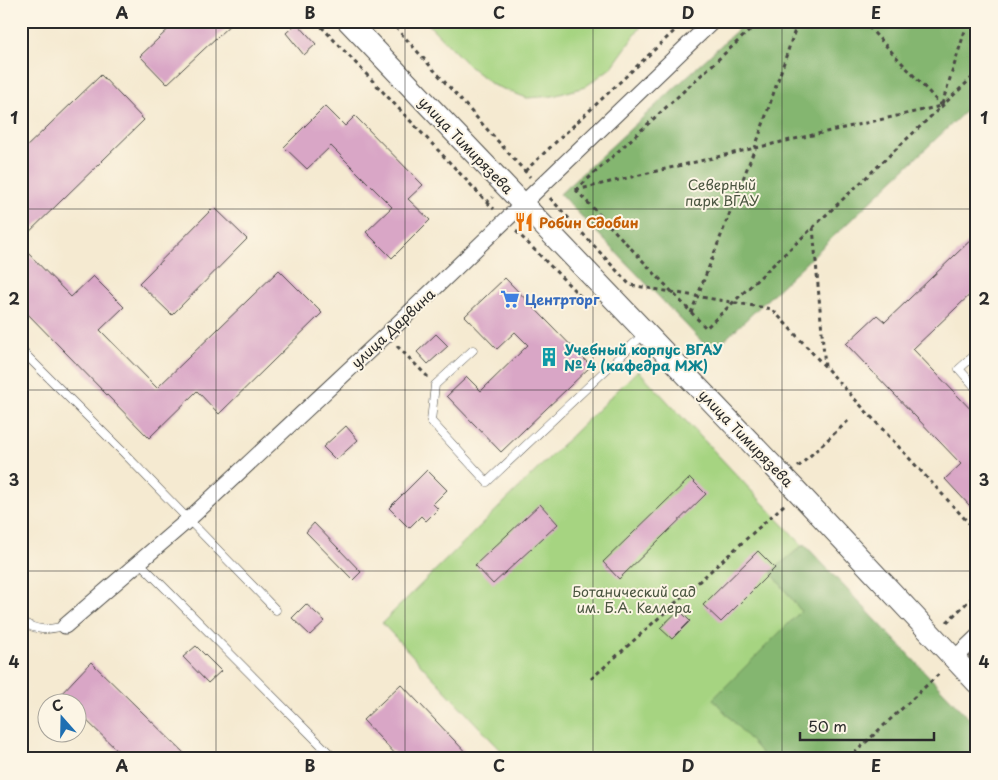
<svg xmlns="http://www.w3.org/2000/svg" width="998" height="780" viewBox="0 0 998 780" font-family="'Playpen Sans',sans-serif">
	<rect width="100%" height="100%" fill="#fcf5e5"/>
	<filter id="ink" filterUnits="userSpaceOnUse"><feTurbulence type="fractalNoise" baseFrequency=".02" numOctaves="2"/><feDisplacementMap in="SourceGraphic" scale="10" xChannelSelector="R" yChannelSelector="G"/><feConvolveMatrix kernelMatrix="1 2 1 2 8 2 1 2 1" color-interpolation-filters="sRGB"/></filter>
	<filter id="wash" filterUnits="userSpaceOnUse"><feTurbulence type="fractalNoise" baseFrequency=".0096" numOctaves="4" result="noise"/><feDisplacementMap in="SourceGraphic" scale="20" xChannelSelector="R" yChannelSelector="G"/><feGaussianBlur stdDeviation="1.12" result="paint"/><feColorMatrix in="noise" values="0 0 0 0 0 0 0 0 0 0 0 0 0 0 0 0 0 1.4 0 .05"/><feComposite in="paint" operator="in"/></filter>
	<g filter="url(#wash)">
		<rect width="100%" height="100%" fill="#f5ead1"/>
		<g fill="#a6d481" stroke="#688056">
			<path d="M425,21h217l-2,7 -28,39 -27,20 -32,9 -26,2 -34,-13 -24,-19z"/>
			<path d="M638,370l339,361v28h-468l-127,-136z"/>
		</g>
		<g fill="#84b66f" stroke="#58704d">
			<path d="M747,21h230v79l-265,252 -152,-158z"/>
			<path d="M804,544l173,183v32h-210l-54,-60 88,-88 -30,-39z"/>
		</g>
		<g id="blocks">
			<g fill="#d9a6c6">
				<path d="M177,21h57l-67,63 -27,-28z"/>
				<path d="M297,23l19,21 -12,11 -18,-22z"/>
				<path d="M101,75l43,45 -123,120v-88z"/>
				<path d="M325,106l20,20 10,-10 68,69 -15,14 22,21 -38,38 -26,-26 26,-25 -61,-61 -24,23 -23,-22z"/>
				<path d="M214,207l33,32 -75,76 -33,-32z"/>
				<path d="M977,234v54l-64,61 64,67v83l-7,7 -25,-27 16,-15 -115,-120 31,-29 8,7z"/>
				<path d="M21,246l50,51 22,-21 31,31 -24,23 57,58 122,-118 43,43 -103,101 -22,-23 -48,47 -128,-131z"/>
				<path d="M505,278l86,88 -90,86 -54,-56 20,-19 14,14 47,-46 -13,-13 -18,17 -32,-33z"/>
				<path d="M436,334l12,12 -20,18 -11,-12z"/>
				<path d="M346,426l12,14 -22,20 -13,-13z"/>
				<path d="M427,470l20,20 -14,14 5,5 -12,12 -5,-5 -12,12 -20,-20z"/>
				<path d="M690,478l16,16 -87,85 -16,-17z"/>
				<path d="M540,504l18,20 -65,60 -18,-19z"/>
				<path d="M314,523l47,49 -8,8 -47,-48z"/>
				<path d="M758,551l17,17 -54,54 -18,-17z"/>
				<path d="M306,604l19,17 -15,14 -18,-17z"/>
				<path d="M679,610l11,11 -18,18 -12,-11z"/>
				<path d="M196,646l25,25 -13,12 -25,-26z"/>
				<path d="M91,662l99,97h-64l-48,-47v-10h-11l-7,-7z"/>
				<path d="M401,684l71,75h-72l-37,-39z"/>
			</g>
		</g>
	</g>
	<g filter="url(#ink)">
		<use href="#blocks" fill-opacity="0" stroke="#494844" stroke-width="1"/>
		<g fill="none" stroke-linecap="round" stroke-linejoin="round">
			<g stroke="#494844" stroke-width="9">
				<g id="lane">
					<path d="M21,350l101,101 154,159"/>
					<path d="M473,350l-38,35 -4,36 56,61 157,-148"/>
					<path d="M977,353l-18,16 18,20"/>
					<path d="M139,562l196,197"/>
					<path d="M21,621c18,11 25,9 44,5"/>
				</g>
			</g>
			<g stroke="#494844" stroke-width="17">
				<g id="street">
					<path d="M65,626l123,-106 198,-185 327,-314"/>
					<path d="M954,659l23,-22"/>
				</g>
			</g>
			<g stroke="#494844" stroke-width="23">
				<path id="secondary" d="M348,21l450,471 179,191"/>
			</g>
			<g stroke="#494844" stroke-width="3" stroke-dasharray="4 4" stroke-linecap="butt">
				<path d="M316,21l171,181 6,-5"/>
				<path d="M390,21l140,156"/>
				<path d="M863,21l78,84"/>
				<path d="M942,104l26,-83"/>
				<path d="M525,171l160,-150"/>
				<path d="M576,190l130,138 271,-255"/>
				<path d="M576,190l179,-42 186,-42"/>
				<path d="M576,190l184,-169"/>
				<path d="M550,198l80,87 142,24 205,223"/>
				<path d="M487,202l7,7"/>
				<path d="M813,227l12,140"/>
				<path d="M516,231l67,68 7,5"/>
				<path d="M691,313l64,-165 43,-127"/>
				<path d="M397,346l31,31"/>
				<path d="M798,467l51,-47"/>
				<path d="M947,622l30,-29"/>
				<path d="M591,679l194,-175"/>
				<path d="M848,759l93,-87"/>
			</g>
			<use href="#lane" stroke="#fff" stroke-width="8"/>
			<use href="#street" stroke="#fff" stroke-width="15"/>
			<use href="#secondary" stroke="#fff" stroke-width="21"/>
		</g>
	</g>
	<path fill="none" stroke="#2b2b2b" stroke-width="1" stroke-opacity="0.55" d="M216,21v738M405,21v738M593,21v738M782,21v738M21,209h956M21,390h956M21,571h956"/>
	<defs>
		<g id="restaurant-bare" transform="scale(1.5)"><path d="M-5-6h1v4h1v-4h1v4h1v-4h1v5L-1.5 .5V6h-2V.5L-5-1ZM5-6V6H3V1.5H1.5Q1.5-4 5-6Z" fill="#e8710a" stroke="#fcf5e5" stroke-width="2.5" paint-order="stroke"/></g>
		<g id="supermarket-bare" transform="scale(1.5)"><path d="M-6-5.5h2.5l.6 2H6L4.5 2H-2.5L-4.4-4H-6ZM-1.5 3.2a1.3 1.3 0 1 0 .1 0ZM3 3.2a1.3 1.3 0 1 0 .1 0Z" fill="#3f7fe0" stroke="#fcf5e5" stroke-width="2.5" paint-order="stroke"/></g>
		<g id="building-bare" transform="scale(1.5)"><path d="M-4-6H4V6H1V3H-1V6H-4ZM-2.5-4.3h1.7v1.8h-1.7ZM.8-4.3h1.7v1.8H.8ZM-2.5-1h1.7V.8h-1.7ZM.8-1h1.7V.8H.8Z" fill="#0f9aa8" stroke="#fcf5e5" stroke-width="2.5" paint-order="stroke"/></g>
	</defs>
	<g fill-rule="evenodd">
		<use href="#restaurant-bare" x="524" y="222"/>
		<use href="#supermarket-bare" x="510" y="299"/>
		<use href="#building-bare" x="549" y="357"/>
	</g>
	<g text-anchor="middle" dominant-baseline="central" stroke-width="4" stroke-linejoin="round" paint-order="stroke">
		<g font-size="14" fill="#2b2b2b" stroke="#fcf5e5">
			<text transform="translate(466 145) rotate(46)">улица Тимирязева</text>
			<text transform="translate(393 328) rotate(-43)">улица Дарвина</text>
			<text transform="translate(746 438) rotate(46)">улица Тимирязева</text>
		</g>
		<g font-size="14" fill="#4a5540" stroke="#fcf5e5">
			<text x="722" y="184">Северный<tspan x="722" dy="16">парк ВГАУ</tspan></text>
			<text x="634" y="591">Ботанический сад<tspan x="634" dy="16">им. Б.А. Келлера</tspan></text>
		</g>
		<g font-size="14" font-weight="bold" fill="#c56008" stroke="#fcf5e5" text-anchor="start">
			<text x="539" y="222">Робин Сдобин</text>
		</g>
		<g font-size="14" font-weight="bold" fill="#366cbe" stroke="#fcf5e5" text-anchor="start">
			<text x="525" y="299">Центрторг</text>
		</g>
		<g font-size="14" font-weight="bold" fill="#0d838f" stroke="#fcf5e5" text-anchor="start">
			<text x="564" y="349">Учебный корпус ВГАУ<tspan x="564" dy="16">№ 4 (кафедра МЖ)</tspan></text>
		</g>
	</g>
	<rect width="998" height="780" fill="none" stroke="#fcf5e5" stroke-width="55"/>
	<g transform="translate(62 718) rotate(340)"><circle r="24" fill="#fcf5e5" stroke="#a8a49b"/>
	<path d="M0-4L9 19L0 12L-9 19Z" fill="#1f6fb2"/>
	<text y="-8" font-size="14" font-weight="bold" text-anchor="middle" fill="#2b2b2b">С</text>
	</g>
	<path d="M800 732v8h134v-8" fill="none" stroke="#2b2b2b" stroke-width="2.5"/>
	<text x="808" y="732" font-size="15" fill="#2b2b2b" stroke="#fcf5e5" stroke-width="4" paint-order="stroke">50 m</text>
	<rect x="28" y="28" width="942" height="724" fill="none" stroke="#2b2b2b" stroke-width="2"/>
	<g font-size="16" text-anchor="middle" font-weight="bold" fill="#2b2b2b">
		<text x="122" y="19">A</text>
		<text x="310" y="19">B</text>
		<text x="499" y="19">C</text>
		<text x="688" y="19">D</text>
		<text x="876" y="19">E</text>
		<text x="14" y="124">1</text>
		<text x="984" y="124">1</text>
		<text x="14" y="305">2</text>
		<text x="984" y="305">2</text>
		<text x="14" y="486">3</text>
		<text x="984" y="486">3</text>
		<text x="14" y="668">4</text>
		<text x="984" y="668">4</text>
		<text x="122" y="772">A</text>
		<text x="310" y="772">B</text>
		<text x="499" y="772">C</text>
		<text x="688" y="772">D</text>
		<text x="876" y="772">E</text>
	</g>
</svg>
